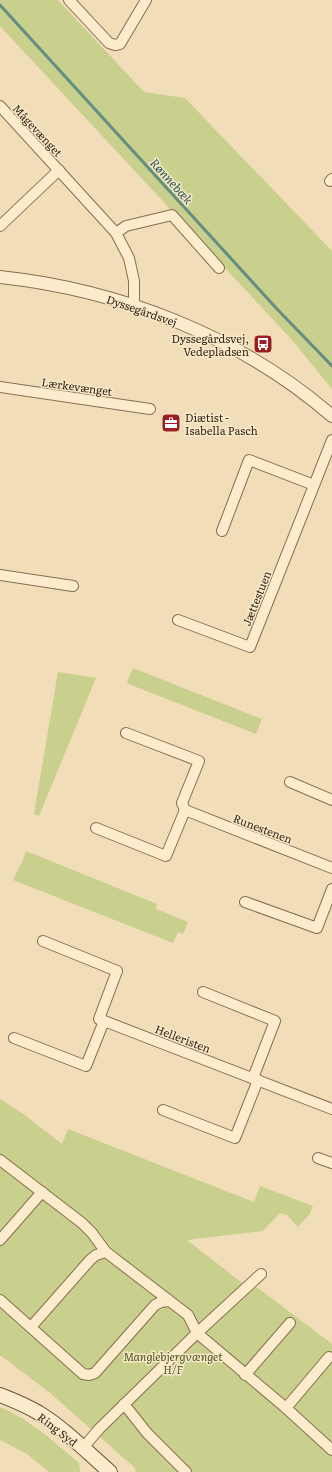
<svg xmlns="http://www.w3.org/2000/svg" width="332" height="1472" viewBox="0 0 332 1472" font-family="Literata,serif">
	<rect width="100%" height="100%" fill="#f1deb8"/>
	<g fill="#c9cf8c">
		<path d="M0,0h58l86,92 41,6 147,153v138l-41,-50 -291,-313z"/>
		<path d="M133,668l129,51 -6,15 -125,-49 -4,-3z"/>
		<path d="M58,672l38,6 -57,138 -5,-2z"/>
		<path d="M26,851l131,53 -1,5 32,13 -5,12 -5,-2 -5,11 -160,-63 9,-18z"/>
		<path d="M0,1099l22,14 40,31 6,-15 186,73 6,-16 53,20 -4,9 -11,12 -11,-12 -7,-2 -17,18 -76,9 54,42 17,6 74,56v128h-196l-2,-5 -84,-74 -50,-38z"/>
		<path d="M0,1407c31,13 54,35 79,56l1,9h-31l-22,-18 -27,-14z"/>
	</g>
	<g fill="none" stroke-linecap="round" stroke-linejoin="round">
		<path stroke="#658e83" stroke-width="3" d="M0,5l277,304 55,57"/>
		<g stroke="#886d52" stroke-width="12">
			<g id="minor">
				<path d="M69,0l40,43 6,2 5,-1 26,-44"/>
				<path d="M0,106l116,127 13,25 5,23v25"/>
				<path d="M330,181l2,-2"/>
				<path d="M0,226l59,-56"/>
				<path d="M116,233l10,-7 46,-11 47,53"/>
				<path d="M0,387l150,22"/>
				<path d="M222,531l27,-71 65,25"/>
				<path d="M0,575l73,11"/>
				<path d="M178,620l72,27 82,-207"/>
				<path d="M126,733l73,28 -17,42 3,7 147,58"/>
				<path d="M290,782l42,18"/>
				<path d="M96,828l70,28 19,-46"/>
				<path d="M245,902l72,26 15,-39"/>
				<path d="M43,941l74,30 -18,48 233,90"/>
				<path d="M203,992l72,29 -22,57"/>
				<path d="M14,1038l72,28 18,-45"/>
				<path d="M163,1110l72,28 23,-58"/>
				<path d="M318,1158l14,5"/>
				<path d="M0,1160l82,63 10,10 14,19 82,63 9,18 89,75 46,42"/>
				<path d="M0,1240l42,-48"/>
				<path d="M0,1300l83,74 6,1 6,-2 60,-68 6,-3 8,-1"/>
				<path d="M31,1327l59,-67 6,-5 10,-3"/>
				<path d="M245,1375l45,-52"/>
				<path d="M124,1404l23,29 39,39"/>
				<path d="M286,1408l43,-51"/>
				<path d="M83,1448l16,-19 98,-96 64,-59"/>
			</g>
		</g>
		<g stroke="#886d52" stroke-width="14">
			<path id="tertiary" d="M0,277c120,13 240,59 332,139"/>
		</g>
		<g stroke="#694e36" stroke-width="16">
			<path id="secondary" d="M0,1395c13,5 27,11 39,18 26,16 48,39 71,59"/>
		</g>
		<use href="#minor" stroke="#fceccc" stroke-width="10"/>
		<use href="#tertiary" stroke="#fceccc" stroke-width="12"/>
		<use href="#secondary" stroke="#fceccc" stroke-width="14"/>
	</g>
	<defs>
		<g id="bus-square" transform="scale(1)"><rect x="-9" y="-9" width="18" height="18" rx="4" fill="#9c1e22" stroke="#f8e9c8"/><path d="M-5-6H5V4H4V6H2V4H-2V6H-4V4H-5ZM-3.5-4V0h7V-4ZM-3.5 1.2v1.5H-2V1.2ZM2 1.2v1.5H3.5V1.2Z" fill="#fff"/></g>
		<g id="office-square" transform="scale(1)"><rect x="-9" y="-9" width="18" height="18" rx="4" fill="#9c1e22" stroke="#f8e9c8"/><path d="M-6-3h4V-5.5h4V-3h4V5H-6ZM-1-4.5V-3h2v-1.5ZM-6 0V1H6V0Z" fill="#fff"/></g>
	</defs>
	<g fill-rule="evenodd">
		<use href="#bus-square" x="263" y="344"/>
		<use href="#office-square" x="171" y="423"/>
	</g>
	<g text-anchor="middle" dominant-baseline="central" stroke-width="3" stroke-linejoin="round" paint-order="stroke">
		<g font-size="11" fill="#352619" stroke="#f8e9c8">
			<text transform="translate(38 130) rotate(47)">Mågevænget</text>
			<text transform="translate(142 310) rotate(19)">Dyssegårdsvej</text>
			<text transform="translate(77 386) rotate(8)">Lærkevænget</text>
			<text transform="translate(256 598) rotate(-68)">Jættestuen</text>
			<text transform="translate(263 828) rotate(21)">Runestenen</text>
			<text transform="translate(183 1038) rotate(21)">Helleristen</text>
			<text transform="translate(58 1429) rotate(38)">Ring Syd</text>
		</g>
		<g font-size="11" fill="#352619" stroke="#f8e9c8" text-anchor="end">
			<text x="249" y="338">Dyssegårdsvej,<tspan x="249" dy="13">Vedepladsen</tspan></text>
			<text x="185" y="417" text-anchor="start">Diætist -<tspan x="185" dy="13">Isabella Pasch</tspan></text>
		</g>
		<g font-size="11" font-style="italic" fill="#48541e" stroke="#f8e9c8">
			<text x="173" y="1356">Manglebjergvænget<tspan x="173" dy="13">H/F</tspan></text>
		</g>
		<g font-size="12" font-style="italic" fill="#275752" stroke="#f8e9c8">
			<text transform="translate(172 181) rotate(48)">Rønnebæk</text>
		</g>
	</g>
</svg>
